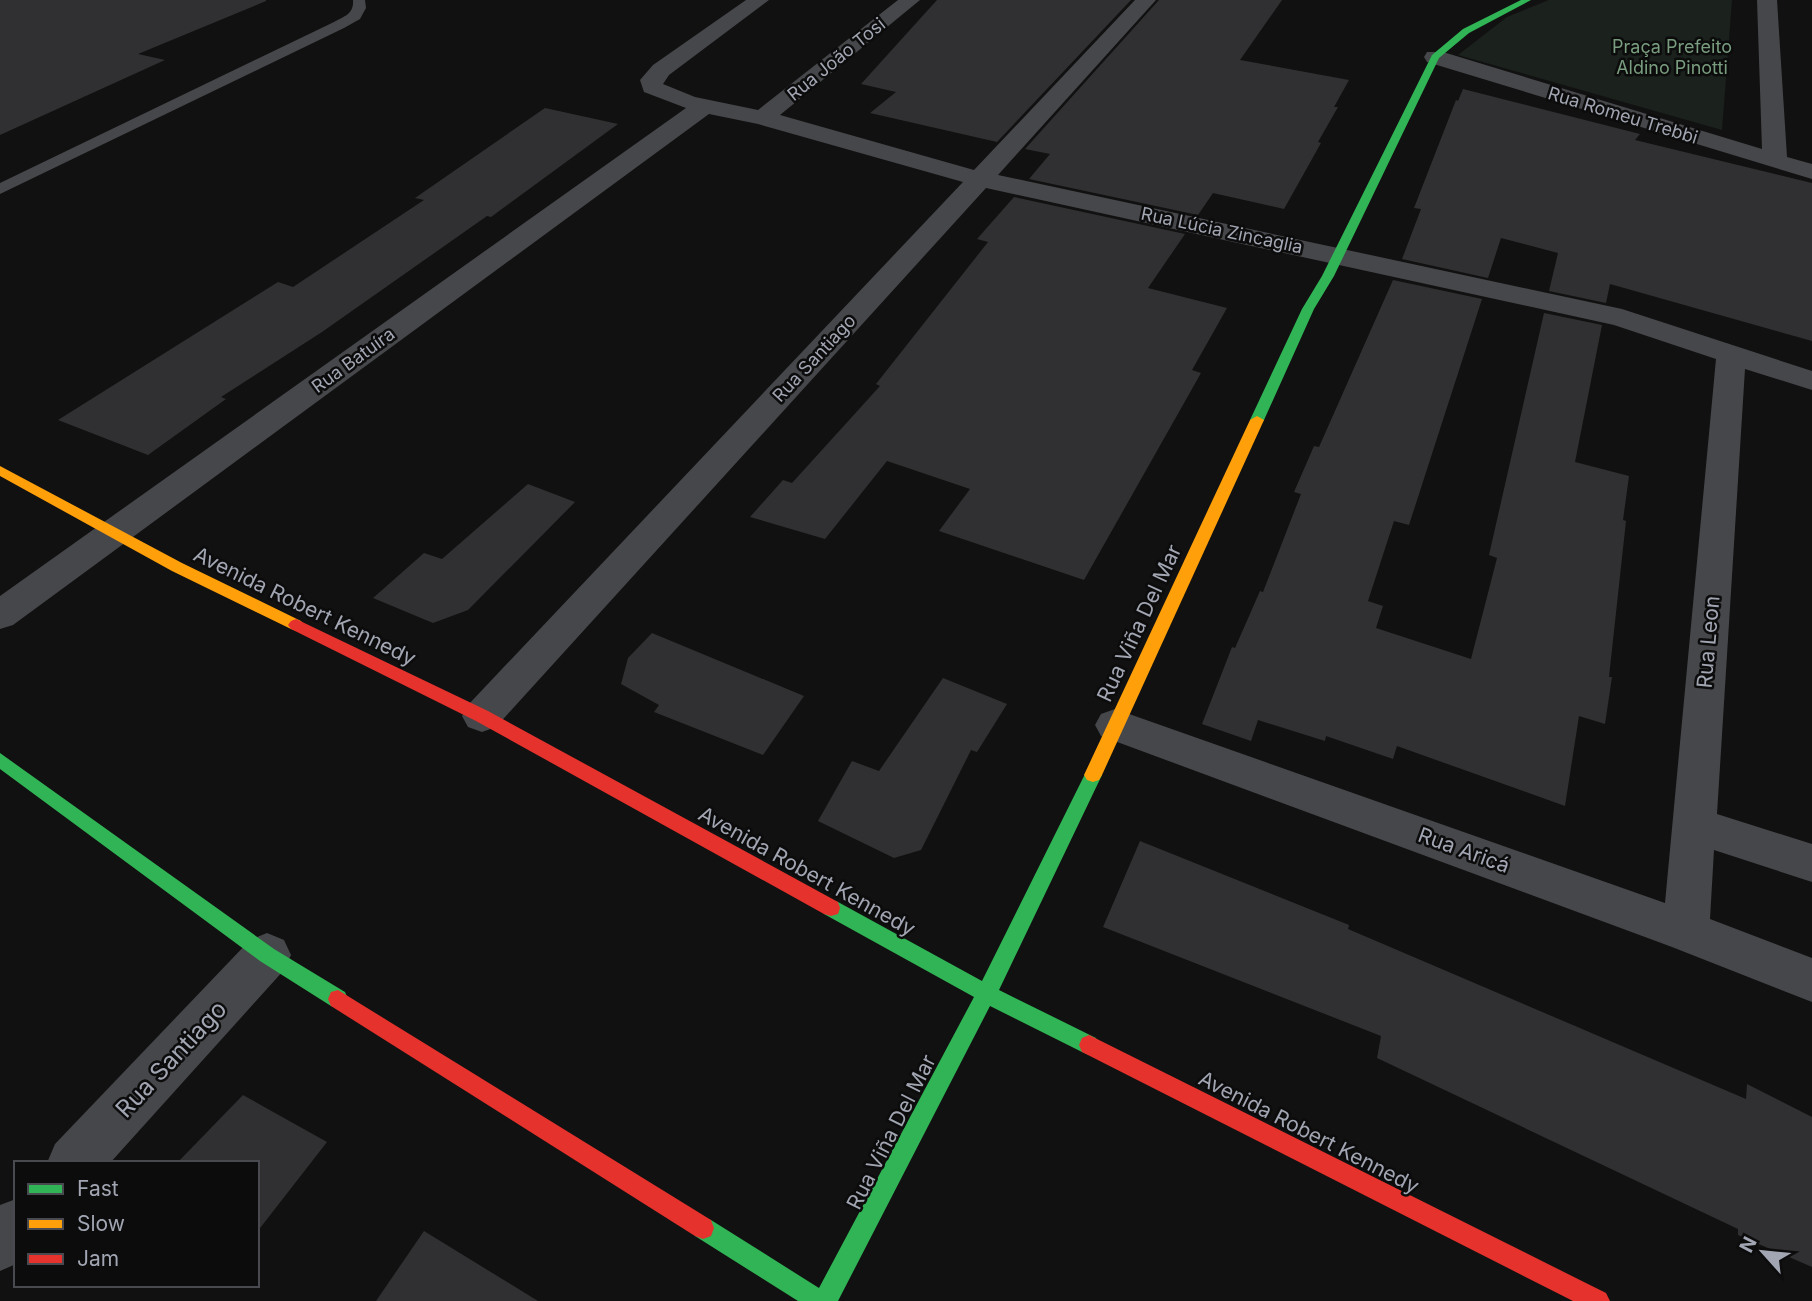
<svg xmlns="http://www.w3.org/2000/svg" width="1812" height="1301" viewBox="0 0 1812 1301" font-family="Inter,sans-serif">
	<rect width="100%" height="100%" fill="#111"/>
	<path fill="#1b211c" d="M1549,0h183l-10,130 -264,-75 49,-38z"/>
	<g fill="#303032">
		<path d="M0,0h266v1l-128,53 27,6 -165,75z"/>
		<path d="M937,0h194l-134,142 -127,-29 26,-21 -35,-8z"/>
		<path d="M1159,0h123l-42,60 109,20 -15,27h4l-20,35 3,1 -37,66 -71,-16 -15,22 -169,-36 21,-25 -25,-5z"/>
		<path d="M1463,89l177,45 -5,6 177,43v158l-202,-57 -4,19 -57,-12 9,-38 -57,-15 -13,40 -86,-19 19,-50 -7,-1 42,-108 2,1z"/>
		<path d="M545,108l73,16 -127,93 -4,-1 -165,116 -101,65 5,2 -78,56 -90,-35 220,-138 15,5 131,-87 -9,-2z"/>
		<path d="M1014,197l171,37 -37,54 79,20 -35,62 9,3 -117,207 -145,-49 31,-42 -83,-28 -62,78 -75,-22 33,-37 9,3 88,-97 -4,-2 112,-142 -11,-3z"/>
		<path d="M1393,280l89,19 -73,226 -15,-4 -26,80 15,5 -7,22 95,31 26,-101 -8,-3 55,-242 58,12 -27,137 54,14 -6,44 3,1 -17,156h3l-7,47 -26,-8 -14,90 -168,-60 -4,13 -67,-23 -1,5 -67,-21 -7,21 -49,-17 30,-77 3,1 25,-57 3,1 38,-98 -7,-2 20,-46 5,1z"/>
		<path d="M528,484l47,18 -107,108 -35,13 -60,-25 51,-45 18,6z"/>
		<path d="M652,633l152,63 -41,59 -109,-43 5,-7 -38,-21 7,-26z"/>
		<path d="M943,678l64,26 -30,48 -6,-2 -50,100 -27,8 -76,-37 34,-60 27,10z"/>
		<path d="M1140,841l209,84 -1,4 398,170 1,-15 65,33v150l-74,-32v-6l-361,-171 4,-22 -278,-109z"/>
		<path d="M243,1095l84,47 -70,90v-69h-80z"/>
		<path d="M424,1231l114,70h-162z"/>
	</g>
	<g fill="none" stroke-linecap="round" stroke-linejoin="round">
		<path fill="#46474a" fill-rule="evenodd" d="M353,0h12l1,8 -6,11 -16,9 -344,166v-11l334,-161c11,-6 20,-8 19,-22z"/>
		<g fill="#46474a" fill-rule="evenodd">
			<path d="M746,0h23l-100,75 -6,9 32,13 63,13 140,-110h22l-140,115 194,55 161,-170h21l-158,175 624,134 190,62v19l-67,-21 -28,445 95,30v38l-98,-32 -4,69 102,39v44l-140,-55 -571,-211 -6,-11 6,-11 14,-5 550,194 51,-544 -102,-34 -628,-137 -490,539 -14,5 -14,-5 -6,-11 6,-11 495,-523 -205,-58 -49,-10 -696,511 -13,4v-33l686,-488 -42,-16 -4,-12 13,-15z"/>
			<path d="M1757,0h20l10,157 25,7v15l-385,-117 -3,-5 3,-5h16l319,97z"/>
			<path d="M267,933l17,7 7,15 -7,15 -174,193h-63l8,-19 195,-204z"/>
			<path d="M16,1199v65l-16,7v-66z"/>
		</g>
		<g fill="#30b455" fill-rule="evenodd">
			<path d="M1521,0h10l-62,33 -30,25 -105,218 -20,33 -50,111 -2,3h-10l-2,-3 52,-111 20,-33 110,-221 31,-26z"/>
			<path d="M0,753l274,196 71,43 3,7 -3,7 -7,2 -7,-2 -71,-45 -260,-192z"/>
			<path d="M1093,768l6,2 3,5 -103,215 97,48 3,7 -3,7 -7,3 -7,-3 -92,-46 -152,295h-40l-103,-65 -3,-8 3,-8 8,-3 8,3 108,68 155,-291 -150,-83 -2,-6 2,-6 7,-2 7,2 144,79 105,-211z"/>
		</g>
		<g fill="#ff9f0a" fill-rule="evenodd">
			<path d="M1257,416l7,4 -162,355 -3,5 -6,2 -6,-2 -3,-5 166,-355z"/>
			<path d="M0,466l182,97 119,58 3,4 -8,6 -5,-2 -119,-58 -172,-95z"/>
		</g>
		<g fill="#e5322d" fill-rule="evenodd">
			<path d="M296,619l192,92 350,191 2,6 -2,6 -7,2 -7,-2 -348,-193 -185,-92 -3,-4 3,-4z"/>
			<path d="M338,990l373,230 3,8 -3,8 -8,3 -8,-3 -364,-230 -3,-7 3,-7z"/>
			<path d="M1089,1035l517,258 4,8h-37l-491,-249 -3,-7 3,-7z"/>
		</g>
	</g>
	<g text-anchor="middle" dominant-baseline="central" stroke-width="5" stroke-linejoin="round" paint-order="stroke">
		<g font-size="18" fill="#799d7e" stroke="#0c0c0d">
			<text x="1672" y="46">Praça Prefeito<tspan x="1672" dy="21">Aldino Pinotti</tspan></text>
		</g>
		<g font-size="18" fill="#a2a6b2" stroke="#0c0c0d">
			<text transform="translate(836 59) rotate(-39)">Rua João Tosi</text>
			<text transform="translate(1623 115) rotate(17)">Rua Romeu Trebbi</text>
			<text transform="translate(1222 230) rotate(12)">Rua Lúcia Zincaglia</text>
			<text transform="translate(814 358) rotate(-47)">Rua Santiago</text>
			<text transform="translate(353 360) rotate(-36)">Rua Batuíra</text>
		</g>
		<g font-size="21" fill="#a2a6b2" stroke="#0c0c0d">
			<text transform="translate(305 606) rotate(26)">Avenida Robert Kennedy</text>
			<text transform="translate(1139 623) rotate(-65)">Rua Viña Del Mar</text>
			<text transform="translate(1708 642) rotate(-85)">Rua Leon</text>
			<text transform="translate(1464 850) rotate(20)">Rua Aricá</text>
			<text transform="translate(807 871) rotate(29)">Avenida Robert Kennedy</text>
			<text transform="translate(891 1132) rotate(-63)">Rua Viña Del Mar</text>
			<text transform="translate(1309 1132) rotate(27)">Avenida Robert Kennedy</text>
		</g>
		<g font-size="24" fill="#a2a6b2" stroke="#0c0c0d">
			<text transform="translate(171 1059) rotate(-47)">Rua Santiago</text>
		</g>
	</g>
	<rect x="14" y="1161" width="245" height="126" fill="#0c0c0d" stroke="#484a4f" stroke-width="2"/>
	<rect x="28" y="1184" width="35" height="10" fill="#30b455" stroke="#484a4f" stroke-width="2"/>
	<text x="77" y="1196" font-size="21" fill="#a2a6b2">Fast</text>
	<rect x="28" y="1219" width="35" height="10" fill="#ff9f0a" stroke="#484a4f" stroke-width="2"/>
	<text x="77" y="1231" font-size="21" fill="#a2a6b2">Slow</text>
	<rect x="28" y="1254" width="35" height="10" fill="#e5322d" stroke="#484a4f" stroke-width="2"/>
	<text x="77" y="1266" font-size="21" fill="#a2a6b2">Jam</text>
	<g transform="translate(1763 1252) rotate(297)" stroke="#0c0c0d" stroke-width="5" paint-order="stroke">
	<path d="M0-5L12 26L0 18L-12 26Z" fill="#a2a6b2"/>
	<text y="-10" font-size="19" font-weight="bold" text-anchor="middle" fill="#a2a6b2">N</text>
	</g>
</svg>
